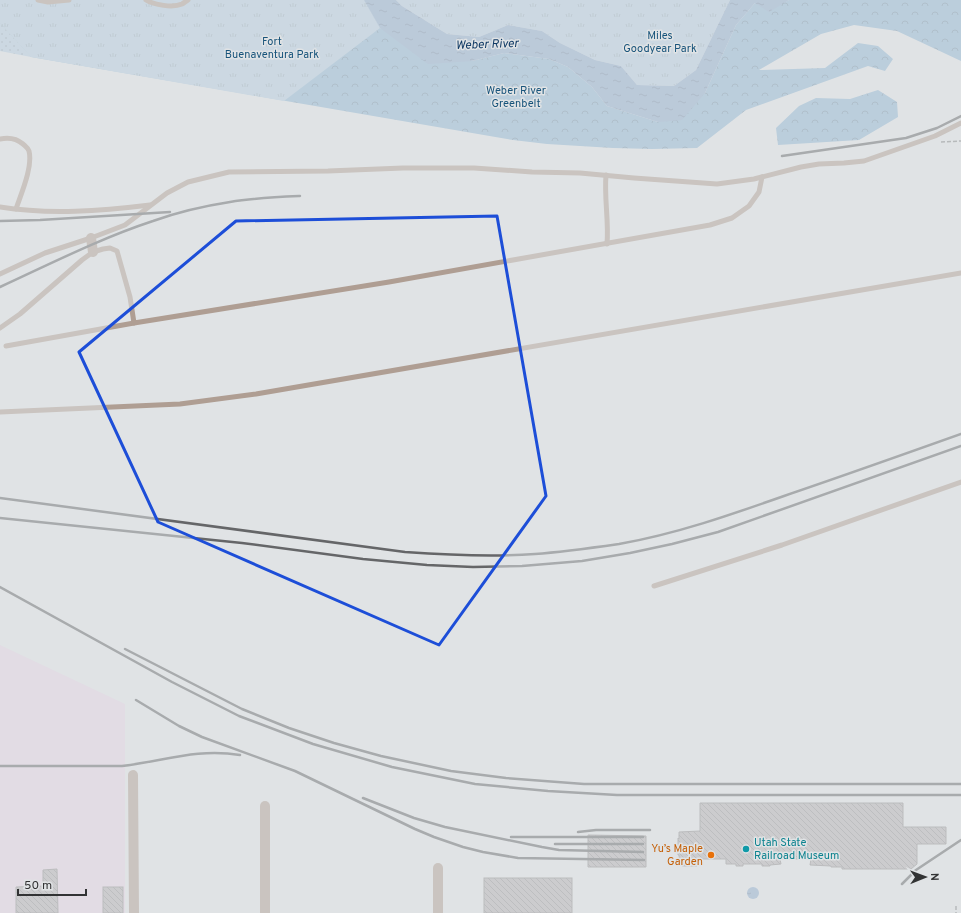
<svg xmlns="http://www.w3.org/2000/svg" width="961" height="913" viewBox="0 0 961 913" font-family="Overpass,sans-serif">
	<defs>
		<pattern id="grass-dots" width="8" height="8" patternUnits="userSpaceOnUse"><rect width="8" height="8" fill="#b3cadd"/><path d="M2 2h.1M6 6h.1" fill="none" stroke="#9aaebe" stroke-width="1.8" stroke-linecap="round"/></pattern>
		<pattern id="forest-crowns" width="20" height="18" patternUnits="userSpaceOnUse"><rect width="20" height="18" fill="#8eb3d0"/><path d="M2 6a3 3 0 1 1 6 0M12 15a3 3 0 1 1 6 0" fill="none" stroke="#7592aa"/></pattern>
		<pattern id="park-tufts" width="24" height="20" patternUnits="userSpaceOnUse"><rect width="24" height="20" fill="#b3cadd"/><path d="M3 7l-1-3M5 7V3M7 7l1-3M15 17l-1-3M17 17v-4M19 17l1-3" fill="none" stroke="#9aaebe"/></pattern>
		<pattern id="water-ripples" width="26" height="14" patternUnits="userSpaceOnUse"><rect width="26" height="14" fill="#8eaacb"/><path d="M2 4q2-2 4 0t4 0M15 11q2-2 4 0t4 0" fill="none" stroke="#758ba6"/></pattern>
		<pattern id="building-back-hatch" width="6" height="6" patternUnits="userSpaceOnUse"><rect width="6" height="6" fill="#b3b0b2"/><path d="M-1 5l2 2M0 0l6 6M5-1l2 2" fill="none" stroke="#929092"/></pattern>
	</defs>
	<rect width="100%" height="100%" fill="#e0e3e5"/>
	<path fill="#e4d2e2" d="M0,645l125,59v209h-125z"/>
	<path fill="url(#grass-dots)" d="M0,23l31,34 -31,-6z"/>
	<g fill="url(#forest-crowns)">
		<path d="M0,0h364l16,28 92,33 32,-8 45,6 19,8 24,20 15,19 51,16 47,-29 31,-68 19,-22h28l6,-3h172v61l-64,-30 -43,-6 -33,9 -62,36 66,-2 33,-25 20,3 15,13 -8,12 -17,-5 -122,44 -49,38 -45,1 -39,-1 -66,-4 -34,-4 -482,-83 -31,-34z"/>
		<path d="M878,90l19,12 1,15 -39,23 -81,5 -2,-17 23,-22 17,-8 34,1z"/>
	</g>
	<g fill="url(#park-tufts)">
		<path d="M0,0h364l16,28 -96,73 -253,-44 -31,-34z"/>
		<path d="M396,0h334l-34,70 -22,16 -37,-1 -16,-19 -26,-6 -35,-17 -18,-12 -34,-6 -29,12 -32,-3 -45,-28z"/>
	</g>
	<g fill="url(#water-ripples)">
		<path d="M364,0h32l6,6 45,28 32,3 29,-12 34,6 18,12 35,17 26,6 16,19 37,1 22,-16 34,-70h59l-20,12 -14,-9 -19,22 -31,68 -23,27 -24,2 -51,-16 -15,-19 -24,-20 -19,-8 -45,-6 -32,8 -44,3 -48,-36z"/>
		<circle cx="753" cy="893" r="6"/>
	</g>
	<g fill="url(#building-back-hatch)" stroke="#908d8e">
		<path d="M700,803h203v24h43v17h-29v20l-6,5h-69v-2h-11v-1l-21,-1 1,-6h-31l1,5 -11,1v1h-8v-2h-19v2h-7v-2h-10v-5h-25v6h-4v1h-15v-1h-2l-1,-10h-1v-17l1,1v-7l21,-1z"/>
		<path d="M588,835l58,1v31h-58z"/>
		<path d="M57,869l1,44h-42v-26l27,-1v-16z"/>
		<rect x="484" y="878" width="88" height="35"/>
		<rect x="103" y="887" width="20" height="26"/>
	</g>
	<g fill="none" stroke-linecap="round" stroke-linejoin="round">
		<g stroke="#858788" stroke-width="1.5" stroke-dasharray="4 2" stroke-linecap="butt">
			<path d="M941,142l20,-1"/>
			<path d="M956,906v7"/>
		</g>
		<g stroke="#af9e93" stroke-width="5">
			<path d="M38,0l10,2 21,-2"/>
			<path d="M146,0c8,5 27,8 36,4 2,-1 4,-3 6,-4"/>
			<path d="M0,139c9,-2 16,-1 23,5 2,2 5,4 6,7 4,16 -8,43 -13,58"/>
			<path d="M606,175c-2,23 3,46 1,69"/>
			<path d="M0,207c50,8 101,4 150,-2"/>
			<path d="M0,274l45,-21 46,-15 34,-13 42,-32 21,-11 41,-10 99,-1 75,-3h71l58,4 48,1 54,5 83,6 37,-5 47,-12 18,-3 25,-1 20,-2 71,-25 26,-13"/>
			<path d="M0,328l20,-14 62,-54 11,-8 10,-3 7,-1 7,3 13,46 4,26"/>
			<path d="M6,346l128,-23 255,-41 321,-57 22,-7 17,-12 10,-14 3,-15"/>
			<path d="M0,412l180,-8 76,-10 705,-121"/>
			<path d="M654,586l128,-41 179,-63"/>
		</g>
		<g stroke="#af9e93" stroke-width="10">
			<path d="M91,238l2,14"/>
			<path d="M133,775l1,138"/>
			<path d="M265,806v107"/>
			<path d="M438,868v45"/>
		</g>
		<g stroke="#656668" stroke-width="2.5">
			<path d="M782,156l124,-18 31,-10 24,-12"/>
			<path d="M0,221l40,-1 130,-8"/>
			<path d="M0,287c50,-23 101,-49 153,-66 25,-9 51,-15 77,-19 23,-4 47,-5 70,-6"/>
			<path d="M0,498l405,54c43,3 87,5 130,2 28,-2 56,-6 84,-10 57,-10 111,-29 165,-48 59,-20 118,-41 177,-62"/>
			<path d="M0,518l242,25 121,16 64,6 46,2 49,-1 60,-5 48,-8 42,-9 46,-12 243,-86"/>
			<path d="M0,587l172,95 67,34 74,28 79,23 83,17 73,7 69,4h344"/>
			<path d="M125,649l117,60 47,19 45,15 47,13 70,15 55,7 78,6h377"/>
			<path d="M136,700l43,26 23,11 93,34 120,58 19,8 29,10 20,5 35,6 126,2"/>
			<path d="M0,766h122c42,-5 75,-18 118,-11"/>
			<path d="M363,798l51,20 31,9 97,20 17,3 84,2"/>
			<path d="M578,832l18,-2h54"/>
			<path d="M511,837h132"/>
			<path d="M555,844h88"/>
			<path d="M902,884l14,-14 45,-30"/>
		</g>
	</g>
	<path d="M0 0H961V913H0ZM497,216l49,280 -107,149 -281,-123 -79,-170 157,-131z" fill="#e0e3e5" fill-opacity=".55" fill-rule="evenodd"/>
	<path fill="none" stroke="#1d4ed8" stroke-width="3" stroke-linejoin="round" d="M497,216l49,280 -107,149 -281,-123 -79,-170 157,-131z"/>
	<circle fill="#0f9aa8" stroke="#e0e3e5" stroke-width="1.5" cx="746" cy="849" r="4"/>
	<circle fill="#e8710a" stroke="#e0e3e5" stroke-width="1.5" cx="711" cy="855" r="4"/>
	<g text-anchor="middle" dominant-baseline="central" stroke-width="3" stroke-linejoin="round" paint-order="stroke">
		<g font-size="11" fill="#18547b" stroke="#e0e3e5">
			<text x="660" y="36">Miles<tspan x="660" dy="13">Goodyear Park</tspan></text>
			<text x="272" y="42">Fort<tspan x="272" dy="13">Buenaventura Park</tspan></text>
			<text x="516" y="91">Weber River<tspan x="516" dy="13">Greenbelt</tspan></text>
		</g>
		<g font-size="11" fill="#0d838f" stroke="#e0e3e5" text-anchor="start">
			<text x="754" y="843">Utah State<tspan x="754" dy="13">Railroad Museum</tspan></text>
		</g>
		<g font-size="11" fill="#c56008" stroke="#e0e3e5" text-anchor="end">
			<text x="703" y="849">Yu’s Maple<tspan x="703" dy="13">Garden</tspan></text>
		</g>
		<g font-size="12" font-style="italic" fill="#0f3964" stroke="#e0e3e5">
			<text transform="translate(487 45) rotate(-2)">Weber River</text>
		</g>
	</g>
	<g transform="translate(925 877) rotate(89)" stroke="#e0e3e5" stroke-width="3" paint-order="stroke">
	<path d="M0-3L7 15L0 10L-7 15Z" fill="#323334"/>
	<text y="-6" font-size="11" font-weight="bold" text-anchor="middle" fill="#323334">N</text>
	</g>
	<path d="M18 889v6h68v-6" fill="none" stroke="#323334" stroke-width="2"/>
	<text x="24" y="889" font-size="12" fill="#323334" stroke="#e0e3e5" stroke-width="3" paint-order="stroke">50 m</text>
</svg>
